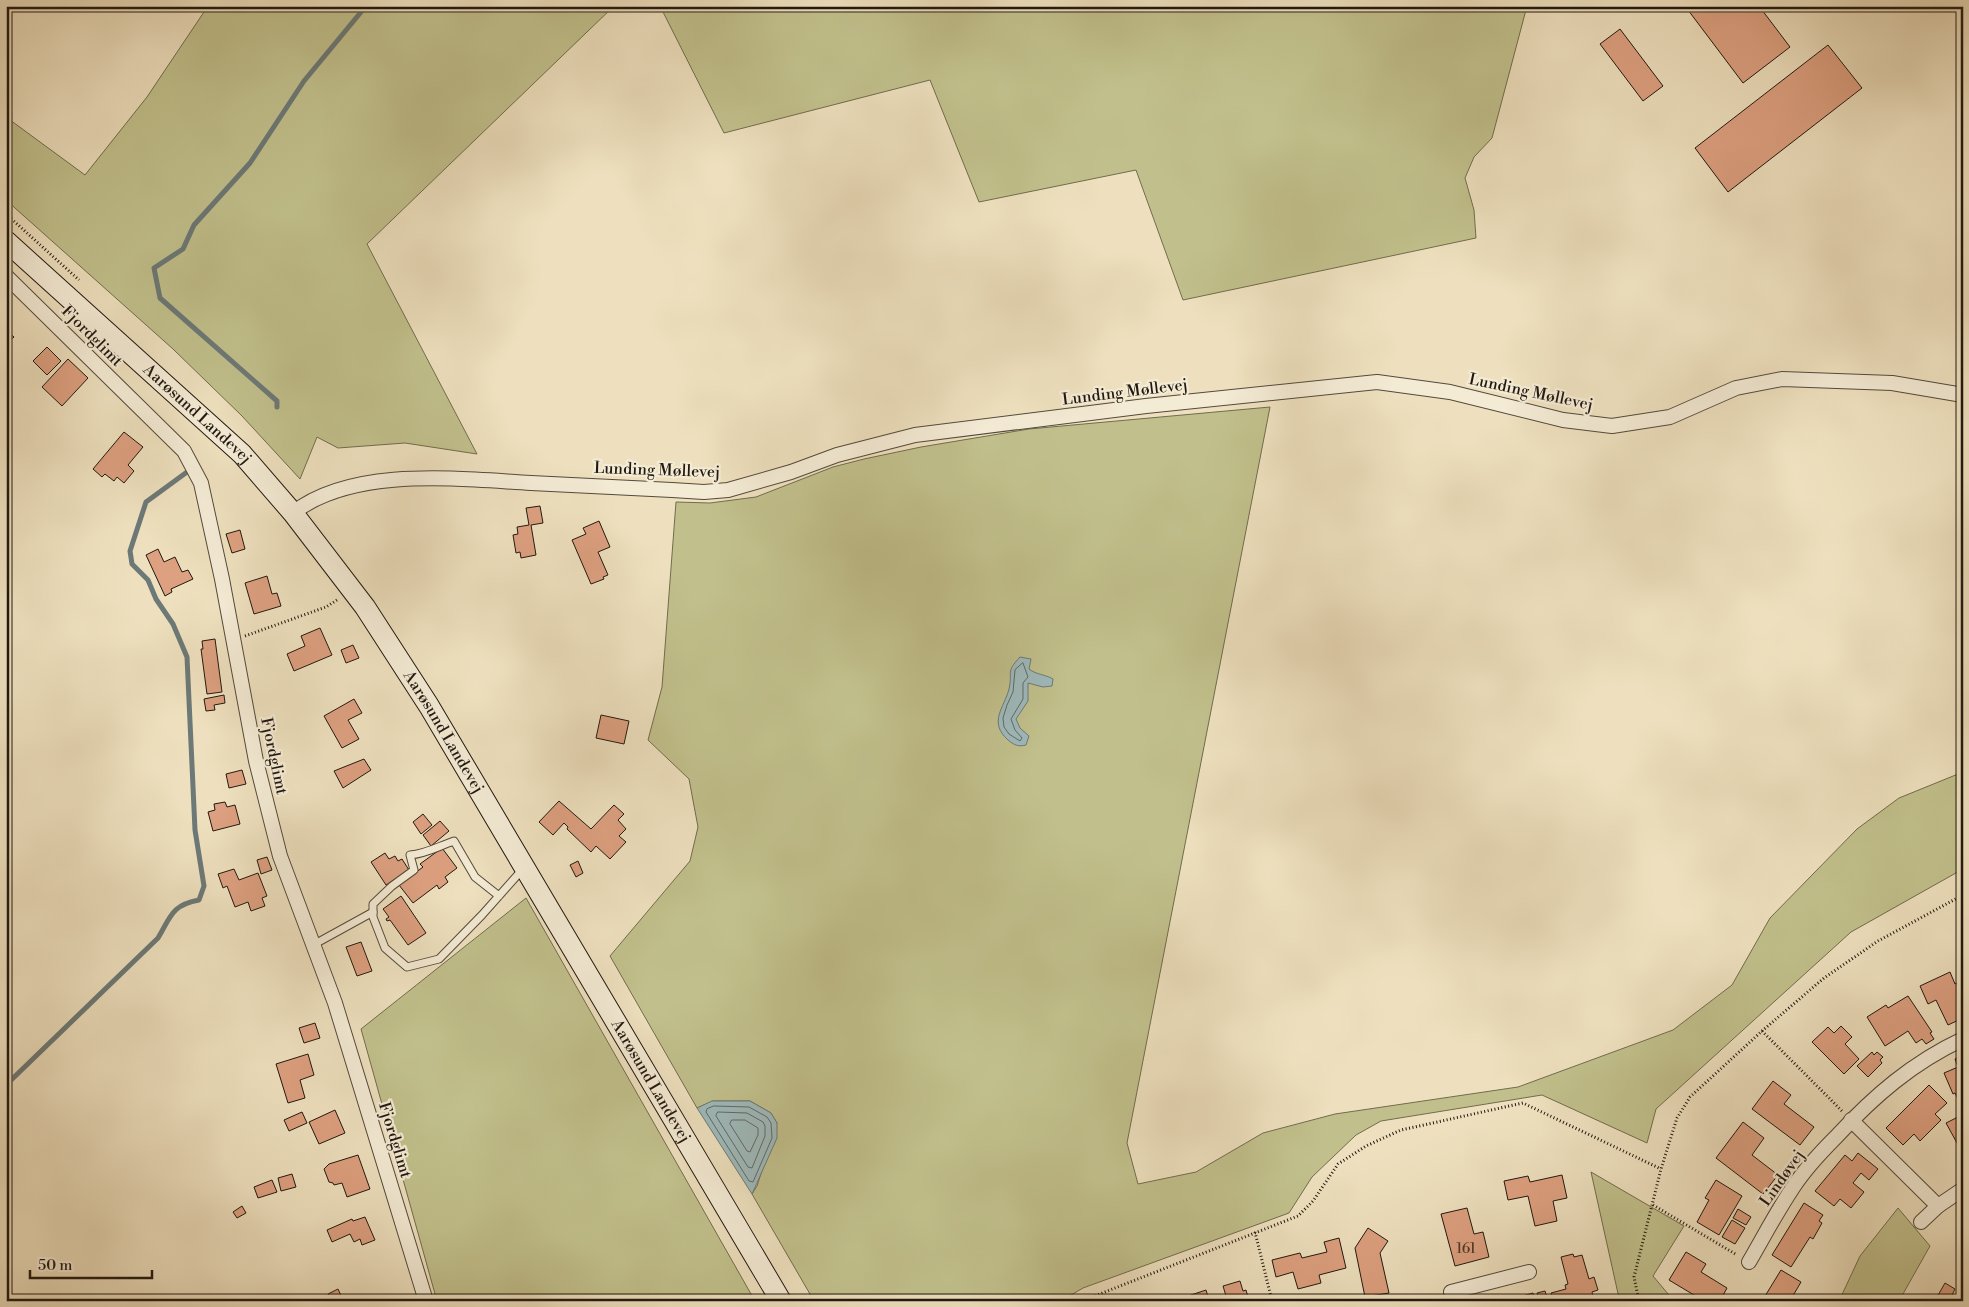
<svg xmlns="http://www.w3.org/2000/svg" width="1969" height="1307" viewBox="0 0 1969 1307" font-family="'Libre Bodoni',serif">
	<rect width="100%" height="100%" fill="#eee0be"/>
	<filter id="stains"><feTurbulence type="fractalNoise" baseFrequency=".004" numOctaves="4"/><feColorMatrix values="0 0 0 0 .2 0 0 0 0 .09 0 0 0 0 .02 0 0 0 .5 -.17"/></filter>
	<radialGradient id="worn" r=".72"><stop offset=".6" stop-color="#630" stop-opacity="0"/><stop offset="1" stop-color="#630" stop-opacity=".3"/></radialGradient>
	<g fill="#c1c08c" stroke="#716c4e">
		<path d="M208,6h406l-247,238 110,210 -72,-11 -67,5 -21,-11 -17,42 -58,-63 -69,-67 -167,-149v-83l79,58 62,-78z"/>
		<path d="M660,6h867l-35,132 -18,19 -9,21 9,32 2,28 -293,62 -47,-130 -157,32 -49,-122 -206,53z"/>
		<path d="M1270,407l-143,736 11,41 58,-12 67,-39 72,-19 183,-27 155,-57 59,-45 38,-67 87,-89 42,-31 64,-26v97l-112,63 -195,177 -9,34 -105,-48 -161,26 -25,14 -44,42 -23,36 -206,75 -22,13h-247l-62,-107 5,-8 20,-63 -6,-10 -21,-12h-37l-16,7 -87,-152 80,-95 8,-34 -9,-48 -41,-39 14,-53 14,-185 34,1 46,-6 77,-30 31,-8 57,-12 108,-18z"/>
		<path d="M526,898l229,403h-318l-76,-272z"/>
		<path d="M1591,1172l93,54 -31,50 21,25h-57l2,-3z"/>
		<path d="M1898,1208l32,38 -31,55h-60l21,-45z"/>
	</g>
	<g fill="#9ebabc" stroke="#6c7977">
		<path d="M1020,657l11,2 -2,10c8,6 15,5 24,10l-1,7 -9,1 -15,-4v18l-12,18 4,9 9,8 -3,9c-8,2 -12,0 -18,-5 -20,-18 -4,-32 1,-51 4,-18 -4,-16 11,-32z"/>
		<path d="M712,1101h38l21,12 6,10v15l-25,56 -55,-86z"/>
	</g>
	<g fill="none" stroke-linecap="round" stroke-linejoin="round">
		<g stroke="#606966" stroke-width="1">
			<path d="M1023,663l5,14 -5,6v16l-12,20 4,11 7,8 -2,3 -11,-7 -5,-7 -1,-9 4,-13 6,-13 2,-22z"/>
			<path d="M714,1106l35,1 18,10 4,6 1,15 -19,44 -4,-1 -43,-69 1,-3z"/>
			<path d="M718,1112l29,1 16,9 2,4v10l-13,32 -4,-1 -32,-51z"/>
			<path d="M732,1120h13l13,8v7l-8,17 -3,-1 -17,-27z"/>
		</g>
		<g stroke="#6c7977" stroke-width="5">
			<path d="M277,407v-6l-117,-103 -6,-30 29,-19 11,-24 56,-62 54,-82 62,-75"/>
			<path d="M6,1085l152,-147c13,-22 14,-33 41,-38l5,-14 -9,-56 -8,-173 -14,-33 -17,-25 -8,-19 -16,-16 -2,-13 16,-49 41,-30"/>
		</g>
	</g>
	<g fill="#dda080" stroke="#211810">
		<path d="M1685,6h74l31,41 -47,36z"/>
		<path d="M1620,29l43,57 -20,15 -43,-57z"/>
		<path d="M1828,45l34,43 -134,104 -33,-44z"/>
		<path d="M6,329l8,8 -8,7z"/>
		<path d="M47,347l14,14 -14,14 -14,-14z"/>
		<path d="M68,359l20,19 -26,28 -20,-19z"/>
		<path d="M124,432l19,15 -15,18 6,6 -10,12 -7,-6 -3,4 -9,-7 -3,3 -9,-8z"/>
		<path d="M540,506l3,17 -12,2 5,30 -15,3 -1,-6 -4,1 -3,-18 5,-1 -1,-7 12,-2 -3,-17z"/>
		<path d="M599,521l11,26 -12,5 10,23 -5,2 1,2 -13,5 -19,-44 14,-6 -3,-6z"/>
		<path d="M240,530l5,19 -13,4 -6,-19z"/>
		<path d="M158,549l6,13 11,-5 7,15 6,-2 5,9 -22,10 1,3 -7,4 -19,-41z"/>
		<path d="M267,576l5,18 5,-1 4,13 -27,8 -9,-31z"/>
		<path d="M320,628l12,27 -38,16 -7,-17 18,-8 -4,-10z"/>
		<path d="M215,639l7,53 -15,2 -6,-45h2l-1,-8z"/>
		<path d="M353,645l6,13 -13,5 -5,-13z"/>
		<path d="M224,695l1,8 -11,2 1,5 -9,1 -2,-12z"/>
		<path d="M354,699l8,14 -14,7 11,19 -17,9 -18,-32z"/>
		<path d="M601,715l28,6 -5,23 -28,-6z"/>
		<path d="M364,759l7,11 -28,18 -9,-17z"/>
		<path d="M242,770l4,14 -17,4 -3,-14z"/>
		<path d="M559,801l32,28 23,-24 10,9 -6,6 8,9 -7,7 7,6 -16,17 -14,-13 -5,6 -24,-23 1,-2 -4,-4 -11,12 -14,-13z"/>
		<path d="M225,802l2,5 8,-2 5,19 -27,7 -5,-19 7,-2 -1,-6z"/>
		<path d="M423,814l9,11 -11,9 -8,-12z"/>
		<path d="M440,821l9,10 -18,15 -8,-11z"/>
		<path d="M442,848l15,20 -12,9 3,5 -9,7 -2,-4 -24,18 -14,-18 24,-18 -3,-3z"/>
		<path d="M385,853l4,6 6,-3 3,5 4,-2 7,11 -23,15 -15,-23z"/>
		<path d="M267,857l5,13 -11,4 -4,-14z"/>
		<path d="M578,861l5,12 -7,4 -6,-12z"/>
		<path d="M234,869l5,11 19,-7 9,23 -5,2 3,8 -14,5 -3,-9 -13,5 -8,-21 -4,2 -5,-14z"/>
		<path d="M401,896l25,37 -18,12 -18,-25 -3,1 -1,-2 3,-2 -6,-8z"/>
		<path d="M361,942l11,29 -15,5 -11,-29z"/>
		<path d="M1950,972l5,12 6,-3 2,3v34l-15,7 -12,-25 -8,4 -8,-18z"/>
		<path d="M1908,996l24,36 -2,1 4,6 -8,5 -4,-5 -6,4 -8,-12 -23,15 -18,-29 19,-12 2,3z"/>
		<path d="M315,1023l5,15 -16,5 -5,-15z"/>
		<path d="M1841,1026l11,11 -7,7 14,15 -15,15 -32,-32 16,-15 6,6z"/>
		<path d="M1872,1052l2,3 3,-3 6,5 -3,3 2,3 -14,14 -11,-11z"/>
		<path d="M308,1054l6,21 -14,5 5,18 -17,5 -12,-39z"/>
		<path d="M1963,1055v49l-2,1 -6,-12 -2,1 -9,-21 14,-6 -3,-8z"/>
		<path d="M1773,1081l18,14 -7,9 30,23 -14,18 -48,-36z"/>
		<path d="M1929,1085l18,18 -12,11 6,6 -21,21 -6,-7 -11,11 -17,-17z"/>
		<path d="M335,1110l10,23 -26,11 -10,-22z"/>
		<path d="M302,1112l5,11 -18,8 -5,-11z"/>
		<path d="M1958,1117l5,9v14l-6,3 -11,-20z"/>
		<path d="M1743,1122l21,16 -12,17 26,20 -15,19 -47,-36z"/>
		<path d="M1858,1153l20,16 -9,11 -8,-7 -8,10 11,9 -13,16 -11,-9 -6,7 -19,-15 30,-36 7,6z"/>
		<path d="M358,1155l12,34 -23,8 -5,-14 -8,2 -1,-2 -4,-1 -5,-13 5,-5z"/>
		<path d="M292,1174l4,13 -15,4 -3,-13z"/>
		<path d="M1562,1175l5,23 -14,3 4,20 -22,5 -7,-30 -20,4 -4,-19 24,-5 2,6z"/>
		<path d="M272,1180l5,12 -19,6 -4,-11z"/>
		<path d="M1716,1180l26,16 -23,39 -22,-13 12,-22 -4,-2z"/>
		<path d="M1804,1203l19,12 -4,6 3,2 -9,16 -3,-2 -19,30 -19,-12z"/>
		<path d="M242,1206l4,7 -9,5 -4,-6z"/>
		<path d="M1467,1208l7,26 9,-2 6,25 -34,9 -14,-52z"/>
		<path d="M1738,1209l13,8 -5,8 -13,-7z"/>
		<path d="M365,1217l10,23 -13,5 -2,-6 -6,3 -4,-8 -18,8 -5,-12 25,-11 1,2z"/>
		<path d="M1732,1220l13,8 -10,16 -13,-7z"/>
		<path d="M1368,1228l20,13 -8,12 9,40 -24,4 -10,-49z"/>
		<path d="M1339,1238l7,30 -27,7 2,8 -23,6 -5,-17 -17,5 -4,-17 28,-7 2,5 25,-6 -3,-10z"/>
		<path d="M1686,1252l20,12 -5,8 26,16 -7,13h-16l-35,-21z"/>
		<path d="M1573,1254l1,3 8,-2 7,24 5,-2 4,13 -6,2 2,9h-41l-2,-8 15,-4 -1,-4 3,-1 -7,-27z"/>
		<path d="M1781,1270l20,12 -11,19h-28z"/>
		<path d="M1240,1281l3,10 3,-1 3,11h-60l-1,-5 18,-6 3,10 17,-4 -3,-10z"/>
		<path d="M1945,1283l10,6 -3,6 7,4 -1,2h-14l-7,-4z"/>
		<path d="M338,1289l4,9 -11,3 -3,-7z"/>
		<path d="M1545,1291l3,10h-9l-2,-8z"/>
		<path d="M1533,1293l2,8h-31z"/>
		<path d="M1426,1296l1,5h-22z"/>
	</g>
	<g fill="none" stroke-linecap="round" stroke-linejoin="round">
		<g stroke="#544a3c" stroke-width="9">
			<g id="lane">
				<path d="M499,896l-24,-19 -21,-36c-15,5 -28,13 -44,14l4,15 -22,16 -19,18v13l12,31 22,19 32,-8 43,-44 40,-45"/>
				<path d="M313,945l60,-33"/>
			</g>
		</g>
		<g stroke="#544a3c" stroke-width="16">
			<g id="street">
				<path d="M6,276l178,175 17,32 21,96 34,182 24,95 55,147 91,298"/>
				<path d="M293,513c60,-47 166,-34 238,-30 47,2 94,5 141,7l32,2 24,-2 63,-18 46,-17 78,-20 231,-29 231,-24 73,10 113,28 49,6 58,-9 66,-29 46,-9 110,4 71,12"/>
				<path d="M1851,1120l87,86"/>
				<path d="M1921,1222l17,-16 25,-17"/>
				<path d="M1749,1262c14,-24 27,-49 43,-73 12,-19 28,-36 44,-52 38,-41 76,-74 127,-98"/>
				<path d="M1453,1301l-2,-9 78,-20"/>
			</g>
		</g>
		<g stroke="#211810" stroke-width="22">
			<g id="secondary">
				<path id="s1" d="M6,241l236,213 51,59 72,94 64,99 352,595"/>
			</g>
		</g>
		<g stroke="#211810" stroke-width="3" stroke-dasharray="1 2.5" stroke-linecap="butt">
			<path d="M6,214l73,66"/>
			<path d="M245,636l81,-29 11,-7"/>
			<path d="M1762,1031l80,80"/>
			<path d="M1653,1205l84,50"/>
			<path d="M1255,1232l17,69"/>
			<path d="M1082,1301l216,-85 15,-15 25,-37 28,-18 35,-16 122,-27 138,66"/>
			<path d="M1639,1301l-5,-24 27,-108 16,-51 13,-21 72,-66 62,-53 54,-37 85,-46"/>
		</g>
		<use href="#lane" stroke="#f4ebd5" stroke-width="7"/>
		<use href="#street" stroke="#f4ebd5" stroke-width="14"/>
		<use href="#secondary" stroke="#f4ebd5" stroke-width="20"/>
	</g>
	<g text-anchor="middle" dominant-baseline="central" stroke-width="4.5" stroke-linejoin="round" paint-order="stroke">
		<g font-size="14" fill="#503a2c">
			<text x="1466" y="1249">161</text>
		</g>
		<g font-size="16" fill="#211810" stroke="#f4ebd5">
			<text transform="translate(92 336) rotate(45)">Fjordglimt</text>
			<text transform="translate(1125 392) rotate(-7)">Lunding Møllevej</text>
			<text transform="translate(1531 392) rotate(12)">Lunding Møllevej</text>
			<text stroke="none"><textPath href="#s1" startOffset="258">Aarøsund Landevej</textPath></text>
			<text transform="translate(657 470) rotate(2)">Lunding Møllevej</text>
			<text stroke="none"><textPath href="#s1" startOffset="662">Aarøsund Landevej</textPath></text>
			<text transform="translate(274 756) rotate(78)">Fjordglimt</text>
			<text stroke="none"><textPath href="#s1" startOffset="1068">Aarøsund Landevej</textPath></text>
			<text transform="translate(395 1140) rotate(73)">Fjordglimt</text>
			<text transform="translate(1782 1178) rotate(-55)">Lindøvej</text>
		</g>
	</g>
	<rect width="1969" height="1307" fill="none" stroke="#eee0be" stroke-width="25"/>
	<rect x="8" y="8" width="1954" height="1292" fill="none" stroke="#211810" stroke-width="2.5"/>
	<rect x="12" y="12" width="1944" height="1282" fill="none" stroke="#211810"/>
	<path d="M30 1270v8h122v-8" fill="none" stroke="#211810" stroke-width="2.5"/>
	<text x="38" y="1270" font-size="15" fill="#211810" stroke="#f4ebd5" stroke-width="4" paint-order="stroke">50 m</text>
	<rect width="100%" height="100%" filter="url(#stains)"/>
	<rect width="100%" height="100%" fill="url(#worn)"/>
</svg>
